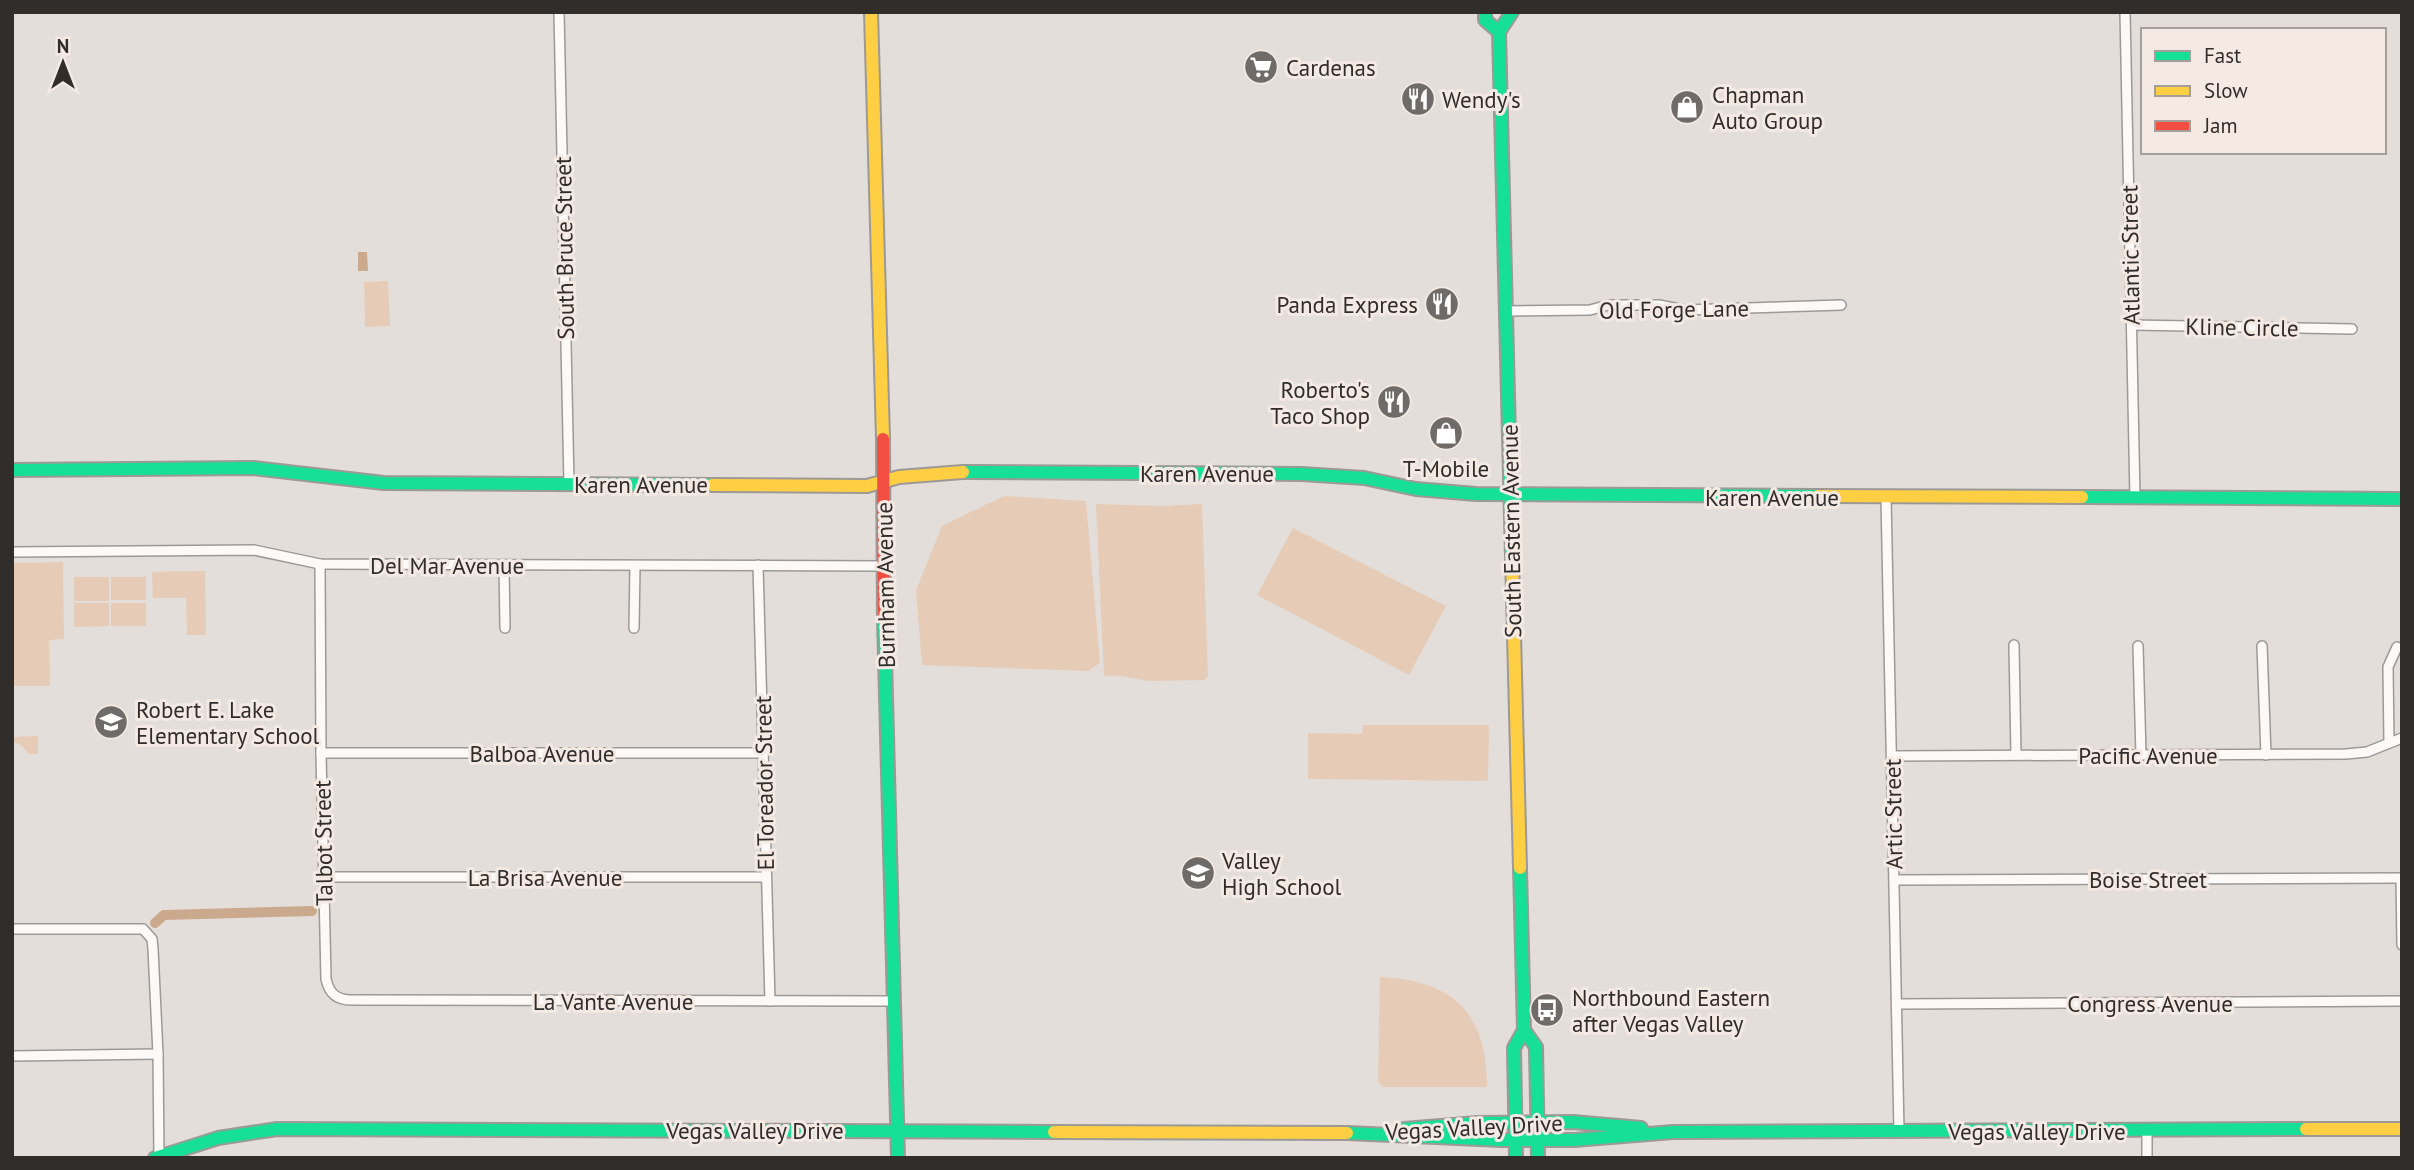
<svg xmlns="http://www.w3.org/2000/svg" width="2414" height="1170" viewBox="0 0 2414 1170" font-family="'PT Sans',sans-serif">
	<rect width="100%" height="100%" fill="#e3deda"/>
	<g fill="#e6ccb7">
		<path d="M388,281l2,45 -25,1 -1,-45z"/>
		<path d="M1004,496l82,5 14,162 -12,8 -166,-6 -6,-75 26,-64z"/>
		<path d="M1096,504l67,2 39,-2 6,172 -3,4 -58,1 -25,-5h-18z"/>
		<path d="M1293,528l153,78 -37,69 -152,-80z"/>
		<path d="M63,562l1,77 -15,1 1,46h-38v-123z"/>
		<path d="M205,571l1,64h-19l-1,-37h-33l-1,-26z"/>
		<rect x="74" y="577" width="35" height="24"/>
		<rect x="111" y="577" width="35" height="23"/>
		<path d="M74,603h35v23l-35,1z"/>
		<rect x="111" y="603" width="35" height="23"/>
		<path d="M1363,725h126l-1,56 -180,-2v-46l54,1z"/>
		<path d="M38,736v18h-9l-8,-9 -9,-4v-4z"/>
		<path d="M1380,977c74,3 107,37 107,110h-104l-5,-5z"/>
	</g>
	<path fill="#cba98d" d="M358,252h9l1,19h-10z"/>
	<g fill="none" stroke-linecap="round" stroke-linejoin="round">
		<path stroke="#cba98d" stroke-width="10" d="M155,923l9,-8 148,-4"/>
		<g stroke="#9d9996" stroke-width="12">
			<g id="street">
				<path d="M559,12l10,472"/>
				<path d="M2125,12l10,486"/>
				<path d="M1506,311l84,-1 18,-5h51l25,5 157,-5"/>
				<path d="M2132,325l220,4"/>
				<path d="M1886,497l13,634"/>
				<path d="M12,552l242,-2 66,14 563,2"/>
				<path d="M320,564l1,189 5,226c3,14 10,21 25,21l543,1"/>
				<path d="M504,565l1,63"/>
				<path d="M758,565l12,436"/>
				<path d="M634,628l1,-62"/>
				<path d="M2014,645l2,110"/>
				<path d="M2138,646l3,109"/>
				<path d="M2262,646l4,109"/>
				<path d="M2389,743l-1,-76 9,-20"/>
				<path d="M321,753h442"/>
				<path d="M1892,756l454,-2 21,-2 35,-14"/>
				<path d="M324,877h442"/>
				<path d="M2401,878l1,67"/>
				<path d="M1895,880l507,-2"/>
				<path d="M12,929h131l9,10 1,10 5,105 1,104"/>
				<path d="M1897,1004l505,-3"/>
				<path d="M12,1056l146,-2"/>
				<path d="M2147,1130v28"/>
			</g>
		</g>
		<g stroke="#9d9996" stroke-width="16">
			<g id="fast">
				<path d="M1485,12v8l14,12"/>
				<path d="M1512,12l-13,20 13,525"/>
				<path d="M12,470l241,-2 131,15 328,2"/>
				<path d="M963,472l339,2 62,4 52,11 60,5 342,2"/>
				<path d="M2082,497l320,2"/>
				<path d="M884,619l14,539"/>
				<path d="M1524,1030l12,17 2,111"/>
				<path d="M1404,1129l74,-6 95,-1 68,6"/>
				<path d="M1347,1133l155,7h72l99,-8 633,-3"/>
				<path d="M155,1158l63,-20 59,-9 777,3"/>
				<path d="M1516,1158l-2,-110 10,-18 -4,-162"/>
			</g>
		</g>
		<g stroke="#9d9996" stroke-width="16">
			<g id="slow">
				<path d="M871,12l12,427"/>
				<path d="M712,485l155,1 32,-9 64,-5"/>
				<path d="M1818,496l264,1"/>
				<path d="M1512,557l8,311"/>
				<path d="M2306,1129h96"/>
				<path d="M1054,1132l293,1"/>
			</g>
		</g>
		<g stroke="#9d9996" stroke-width="16">
			<path id="jam" d="M883,439l1,180"/>
		</g>
		<use href="#street" stroke="#fbfaf9" stroke-width="9"/>
		<use href="#fast" stroke="#16e098" stroke-width="12"/>
		<use href="#slow" stroke="#ffcf43" stroke-width="12"/>
		<use href="#jam" stroke="#f24e42" stroke-width="12"/>
	</g>
	<defs>
		<g id="supermarket-disc" transform="scale(1.75)"><circle r="9.5" fill="#6f6b68" stroke="#f4eae3"/><path d="M-6-5.5h2.5l.6 2H6L4.5 2H-2.5L-4.4-4H-6ZM-1.5 3.2a1.3 1.3 0 1 0 .1 0ZM3 3.2a1.3 1.3 0 1 0 .1 0Z" fill="#fff"/></g>
		<g id="restaurant-disc" transform="scale(1.75)"><circle r="9.5" fill="#6f6b68" stroke="#f4eae3"/><path d="M-5-6h1v4h1v-4h1v4h1v-4h1v5L-1.5 .5V6h-2V.5L-5-1ZM5-6V6H3V1.5H1.5Q1.5-4 5-6Z" fill="#fff"/></g>
		<g id="shop-disc" transform="scale(1.75)"><circle r="9.5" fill="#6f6b68" stroke="#f4eae3"/><path d="M-5-2.5h2.3a2.7 3.5 0 0 1 5.4 0H5L5.5 6h-11ZM-1.5-2.5h3a1.5 2.3 0 0 0-3 0Z" fill="#fff"/></g>
		<g id="school-disc" transform="scale(1.75)"><circle r="9.5" fill="#6f6b68" stroke="#f4eae3"/><path d="M0-5L7-2L0 1L-7-2ZM-4 1L0 2.5L4 1V4Q0 6-4 4Z" fill="#fff"/></g>
		<g id="bus-disc" transform="scale(1.75)"><circle r="9.5" fill="#6f6b68" stroke="#f4eae3"/><path d="M-5-6H5V4H4V6H2V4H-2V6H-4V4H-5ZM-3.5-4V0h7V-4ZM-3.5 1.2v1.5H-2V1.2ZM2 1.2v1.5H3.5V1.2Z" fill="#fff"/></g>
	</defs>
	<g fill-rule="evenodd">
		<use href="#supermarket-disc" x="1261" y="67"/>
		<use href="#restaurant-disc" x="1418" y="99"/>
		<use href="#shop-disc" x="1687" y="107"/>
		<use href="#restaurant-disc" x="1442" y="304"/>
		<use href="#restaurant-disc" x="1394" y="402"/>
		<use href="#shop-disc" x="1446" y="433"/>
		<use href="#school-disc" x="111" y="722"/>
		<use href="#school-disc" x="1198" y="873"/>
		<use href="#bus-disc" x="1547" y="1010"/>
	</g>
	<g text-anchor="middle" dominant-baseline="central" stroke-width="6" stroke-linejoin="round" paint-order="stroke">
		<g font-size="23" fill="#312d2a" stroke="#f4eae3" text-anchor="start">
			<text x="1286" y="67">Cardenas</text>
			<text x="1712" y="94">Chapman<tspan x="1712" dy="26">Auto Group</tspan></text>
			<text x="1442" y="99">Wendy's</text>
			<text x="1418" y="304" text-anchor="end">Panda Express</text>
			<text x="1370" y="389" text-anchor="end">Roberto's<tspan x="1370" dy="26">Taco Shop</tspan></text>
			<text x="1446" y="468" text-anchor="middle">T-Mobile</text>
			<text x="136" y="709">Robert E. Lake<tspan x="136" dy="26">Elementary School</tspan></text>
			<text x="1222" y="860">Valley<tspan x="1222" dy="26">High School</tspan></text>
			<text x="1572" y="997">Northbound Eastern<tspan x="1572" dy="26">after Vegas Valley</tspan></text>
		</g>
		<g font-size="23" fill="#312d2a" stroke="#f4eae3">
			<text transform="translate(564 248) rotate(-91)">South Bruce Street</text>
			<text transform="translate(2130 255) rotate(-91)">Atlantic Street</text>
			<text transform="translate(1674 309) rotate(-1)">Old Forge Lane</text>
			<text transform="translate(2242 327) rotate(1)">Kline Circle</text>
			<text x="1207" y="473">Karen Avenue</text>
			<text x="641" y="484">Karen Avenue</text>
			<text x="1772" y="497">Karen Avenue</text>
			<text transform="translate(1511 531) rotate(-91)">South Eastern Avenue</text>
			<text x="447" y="565">Del Mar Avenue</text>
			<text transform="translate(885 585) rotate(-91)">Burnham Avenue</text>
			<text x="542" y="753">Balboa Avenue</text>
			<text x="2148" y="755">Pacific Avenue</text>
			<text transform="translate(764 783) rotate(-91)">El Toreador Street</text>
			<text transform="translate(1893 814) rotate(-91)">Artic Street</text>
			<text transform="translate(323 843) rotate(-91)">Talbot Street</text>
			<text x="545" y="877">La Brisa Avenue</text>
			<text x="2148" y="879">Boise Street</text>
			<text x="613" y="1001">La Vante Avenue</text>
			<text x="2150" y="1003">Congress Avenue</text>
			<text transform="translate(1474 1127) rotate(-3)">Vegas Valley Drive</text>
			<text x="755" y="1130">Vegas Valley Drive</text>
			<text x="2037" y="1131">Vegas Valley Drive</text>
		</g>
	</g>
	<rect width="2414" height="1170" fill="none" stroke="#312d2a" stroke-width="28"/>
	<rect x="2141" y="28" width="245" height="126" fill="#f4eae3" stroke="#a69e99" stroke-width="2"/>
	<rect x="2155" y="51" width="35" height="10" fill="#16e098" stroke="#a69e99" stroke-width="2"/>
	<text x="2204" y="63" font-size="21" fill="#312d2a">Fast</text>
	<rect x="2155" y="86" width="35" height="10" fill="#ffcf43" stroke="#a69e99" stroke-width="2"/>
	<text x="2204" y="98" font-size="21" fill="#312d2a">Slow</text>
	<rect x="2155" y="121" width="35" height="10" fill="#f24e42" stroke="#a69e99" stroke-width="2"/>
	<text x="2204" y="133" font-size="21" fill="#312d2a">Jam</text>
	<g transform="translate(63 63)" stroke="#f4eae3" stroke-width="5" paint-order="stroke">
	<path d="M0-5L12 26L0 18L-12 26Z" fill="#312d2a"/>
	<text y="-10" font-size="19" font-weight="bold" text-anchor="middle" fill="#312d2a">N</text>
	</g>
</svg>
